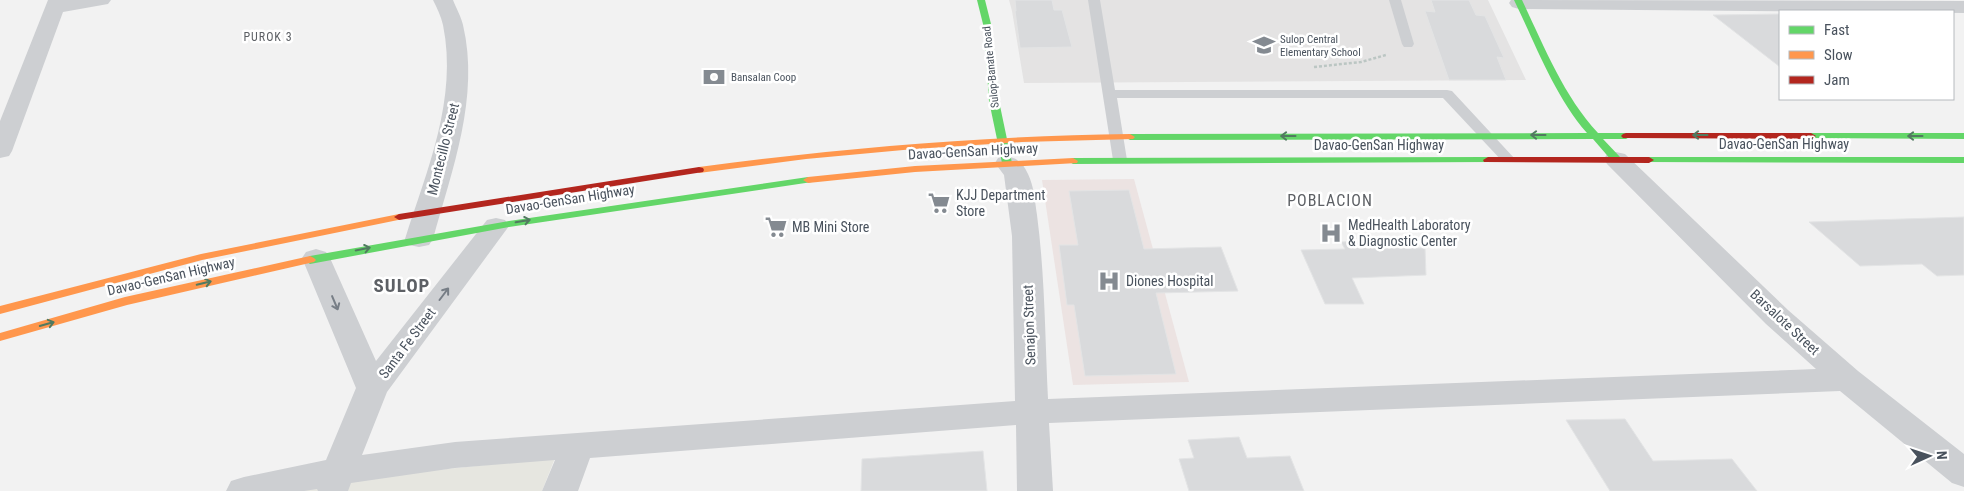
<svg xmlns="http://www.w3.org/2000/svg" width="1964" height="491" viewBox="0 0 1964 491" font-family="'Roboto Condensed',sans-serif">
	<rect width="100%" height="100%" fill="#f2f2f2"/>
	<path fill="#e6e6e0" d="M555,458l-13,33h-263l80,-13z"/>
	<path fill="#e4e3e3" d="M1009,0h479l38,80 -502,3 -12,-72z"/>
	<path fill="#ece3e2" d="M1134,179l55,203 -116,3 -31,-205z"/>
	<g fill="#d9dadc" stroke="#e3e4e5">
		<path d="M1015,0h37l2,10h8l10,37 -52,1 -5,-37h1z"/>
		<path d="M1431,0h38l7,15 9,1 19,42 -7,-1 9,23h-57l-24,-69 10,1z"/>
		<path d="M1780,14v53l-67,-52z"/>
		<path d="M1129,190l15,59 77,-2 17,44 -82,2 20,81 -91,2 -11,-71h-7l-8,-60h19l-9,-54z"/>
		<path d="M1964,217v58l-27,1 -15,-12 -62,2 -51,-44z"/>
		<path d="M1383,240l5,8h37l1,27 -74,3 12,26h-39l-24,-54 44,-1 -4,-7z"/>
		<path d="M1625,419l28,42 79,-2 25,32h-147l-44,-71z"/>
		<path d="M1239,437l8,21 43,-2 14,35h-115l-10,-32 15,-1 -6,-18z"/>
		<path d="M983,451l4,40h-126l1,-32z"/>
	</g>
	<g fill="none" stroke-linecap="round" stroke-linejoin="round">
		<path stroke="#bbc6c3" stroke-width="2.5" stroke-dasharray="3 2" stroke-linecap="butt" d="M1314,67l47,-5 25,-7"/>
		<g fill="#cdcfd2" fill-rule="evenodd">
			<path d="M1088,0h12l15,90h332l5,1 63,68 -2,3h-10l-60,-64h-326l10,62 -2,3h-10l-2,-3z"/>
			<path d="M1389,0h12l13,44 -2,3h-8l-2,-3z"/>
		</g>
		<g fill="#cdcfd2" fill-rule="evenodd">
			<path d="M48,0h63l-3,4 -45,8 -51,139 -3,5 -9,2v-37z"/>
			<path d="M433,0h20c3,8 8,16 10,25 17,72 -11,145 -30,214l-4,6 -10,2 -10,-2 -4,-6c22,-69 53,-140 38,-214 -2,-9 -6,-17 -10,-25z"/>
			<path d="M1511,0l453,1v12l-445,-4 -7,-2 -3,-4z"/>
			<path d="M1616,152l9,2 163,156 70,61 106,83v33l-12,-4 -112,-92 -791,32 4,68h-36l-1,-66 -426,33 -12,33h-36l13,-31 -100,8 -104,15 -3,8h-30l-1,-2 -13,2h-78l5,-10 13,-4 82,-17 30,-72 -54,-130 4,-6 10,-3 10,3 4,6 46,103 111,-141 9,-2 9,2 4,6 -122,166 -25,63 93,-13 560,-41 -3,-165 -8,-61 -9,-12 3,-5c14,-4 24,2 30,16 6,12 7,28 9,41 8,61 8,123 11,184l768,-30 -50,-45 -159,-160 -3,-5 3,-5z"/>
		</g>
		<g fill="#63d668" fill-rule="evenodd">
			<path d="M977,0h8l7,28 7,73 13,62 -5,3 -5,-3 -13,-62 -5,-73z"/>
			<path d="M1514,0h8c22,46 41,95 76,133h28l5,3 -5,3h-23l17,18 1,2 -1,2h-8l-19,-22 -463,1 -5,-3 5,-3 457,-1c-33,-38 -51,-88 -73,-133z"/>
			<path d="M1811,133h153v6l-156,-1 -2,-2 2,-2z"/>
			<path d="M1488,157l5,3 -1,2 -419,2 -5,-3 5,-3z"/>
			<path d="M1649,157h315v6l-319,-1 -1,-2z"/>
			<path d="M808,177l4,1 1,2 -1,2 -303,45 -199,37 -6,-4 6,-4 199,-35z"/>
		</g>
		<g fill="#ff974d" fill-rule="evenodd">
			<path d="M1130,134l5,3 -2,2 -111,3 -108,7 -108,10 -107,14 -5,-3 5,-3c143,-19 286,-31 431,-33z"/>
			<path d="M1073,158l5,3 -1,2 -162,9 -107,11 -5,-3 5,-3 107,-11z"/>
			<path d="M399,214l5,3 -1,2 -201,41 -202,54v-8l201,-52z"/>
			<path d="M310,256l4,2 2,2 -2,2 -187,43 -127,36v-8l125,-36z"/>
		</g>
		<g fill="#b3261e" fill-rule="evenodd">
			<path d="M1626,133h185l5,3 -5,3 -188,-1 -2,-2 2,-2z"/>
			<path d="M1488,157h161l5,3 -5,3 -165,-1 -1,-2z"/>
			<path d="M699,167l4,1 1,2 -1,2 -304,48 -5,-3 5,-3z"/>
		</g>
	</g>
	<defs><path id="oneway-shaft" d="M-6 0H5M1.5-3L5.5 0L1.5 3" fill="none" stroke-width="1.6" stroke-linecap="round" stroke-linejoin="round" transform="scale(1.25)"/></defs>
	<g stroke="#517a60">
		<use href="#oneway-shaft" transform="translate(1538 135) rotate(180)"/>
		<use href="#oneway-shaft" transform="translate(1700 135) rotate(-180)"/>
		<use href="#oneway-shaft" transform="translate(1288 136) rotate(180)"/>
		<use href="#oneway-shaft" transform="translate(1915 136) rotate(-180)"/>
		<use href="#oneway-shaft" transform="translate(523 221) rotate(-10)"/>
		<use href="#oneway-shaft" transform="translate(363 249) rotate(-11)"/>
		<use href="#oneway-shaft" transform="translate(204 283) rotate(-13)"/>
		<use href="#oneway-shaft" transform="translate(47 324) rotate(-16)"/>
	</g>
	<g stroke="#777e86">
		<use href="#oneway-shaft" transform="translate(444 294) rotate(-53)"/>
		<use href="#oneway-shaft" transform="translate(335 303) rotate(67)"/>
	</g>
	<defs>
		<g id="school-bare" transform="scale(1.725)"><path d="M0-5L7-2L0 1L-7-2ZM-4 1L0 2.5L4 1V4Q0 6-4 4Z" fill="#848a91" stroke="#fff" stroke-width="2.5" paint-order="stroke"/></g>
		<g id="bank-bare" transform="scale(1.725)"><path d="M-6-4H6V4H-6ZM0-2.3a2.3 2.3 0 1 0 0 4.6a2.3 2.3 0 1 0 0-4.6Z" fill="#848a91" stroke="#fff" stroke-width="2.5" paint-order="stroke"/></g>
		<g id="supermarket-bare" transform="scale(1.725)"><path d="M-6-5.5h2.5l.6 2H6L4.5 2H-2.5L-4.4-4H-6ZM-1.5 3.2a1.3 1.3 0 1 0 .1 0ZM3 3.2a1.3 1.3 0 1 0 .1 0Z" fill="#848a91" stroke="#fff" stroke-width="2.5" paint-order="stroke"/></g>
		<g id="hospital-bare" transform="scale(1.725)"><path d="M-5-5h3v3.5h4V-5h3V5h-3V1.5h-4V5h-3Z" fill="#848a91" stroke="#fff" stroke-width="2.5" paint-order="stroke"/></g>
	</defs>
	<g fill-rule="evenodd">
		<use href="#school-bare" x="1264" y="45"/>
		<use href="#bank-bare" x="714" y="77"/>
		<use href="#supermarket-bare" x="939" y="203"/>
		<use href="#supermarket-bare" x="776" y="227"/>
		<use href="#hospital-bare" x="1331" y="233"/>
		<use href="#hospital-bare" x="1109" y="281"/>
	</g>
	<g text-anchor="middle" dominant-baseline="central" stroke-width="5" stroke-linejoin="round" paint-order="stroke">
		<g font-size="11" fill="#49525d" stroke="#fff" text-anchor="start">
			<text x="1280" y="39">Sulop Central<tspan x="1280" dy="13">Elementary School</tspan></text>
			<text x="731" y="77">Bansalan Coop</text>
		</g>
		<g font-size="11" fill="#49525d" stroke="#fff">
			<text transform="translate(991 67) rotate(-96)">Sulop-Banate Road</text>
		</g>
		<g font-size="12" letter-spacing="1" fill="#5d6065" stroke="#fff">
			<text x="268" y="37">PUROK 3</text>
		</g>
		<g font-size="14" fill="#49525d" stroke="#fff">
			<text x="1784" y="144">Davao-GenSan Highway</text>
			<text x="1379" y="145">Davao-GenSan Highway</text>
			<text transform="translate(443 149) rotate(-76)">Montecillo Street</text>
			<text transform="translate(973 151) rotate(-3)">Davao-GenSan Highway</text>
			<text transform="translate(570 199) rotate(-9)">Davao-GenSan Highway</text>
			<text transform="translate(171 276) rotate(-13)">Davao-GenSan Highway</text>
			<text transform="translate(1785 322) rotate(43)">Barsalote Street</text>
			<text transform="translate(1029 325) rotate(-92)">Senajon Street</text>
			<text transform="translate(407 343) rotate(-53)">Santa Fe Street</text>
		</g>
		<g font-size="14" fill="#49525d" stroke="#fff" text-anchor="start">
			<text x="956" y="195">KJJ Department<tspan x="956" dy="16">Store</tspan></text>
			<text x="1348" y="225">MedHealth Laboratory<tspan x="1348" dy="16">&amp; Diagnostic Center</tspan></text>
			<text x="792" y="227">MB Mini Store</text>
			<text x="1126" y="281">Diones Hospital</text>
		</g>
		<g font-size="16" letter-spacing="1" fill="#5d6065" stroke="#fff">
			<text x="1330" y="200">POBLACION</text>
		</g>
		<g font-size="19" font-weight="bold" letter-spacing="1" fill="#5d6065" stroke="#fff">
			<text x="402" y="285">SULOP</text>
		</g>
	</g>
	<rect x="1779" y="10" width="175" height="90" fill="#ffffff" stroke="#b6babe"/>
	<rect x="1789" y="26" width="25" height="8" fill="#63d668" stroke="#b6babe"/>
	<text x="1824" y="35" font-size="15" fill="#49525d">Fast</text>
	<rect x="1789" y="51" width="25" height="8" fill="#ff974d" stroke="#b6babe"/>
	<text x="1824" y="60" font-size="15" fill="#49525d">Slow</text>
	<rect x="1789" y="76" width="25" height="8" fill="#b3261e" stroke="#b6babe"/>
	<text x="1824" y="85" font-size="15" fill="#49525d">Jam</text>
	<g transform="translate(1929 456) rotate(87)" stroke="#ffffff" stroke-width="4" paint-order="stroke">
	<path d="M0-4L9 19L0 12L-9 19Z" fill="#49525d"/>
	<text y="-8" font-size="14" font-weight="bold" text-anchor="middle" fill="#49525d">N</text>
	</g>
</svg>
